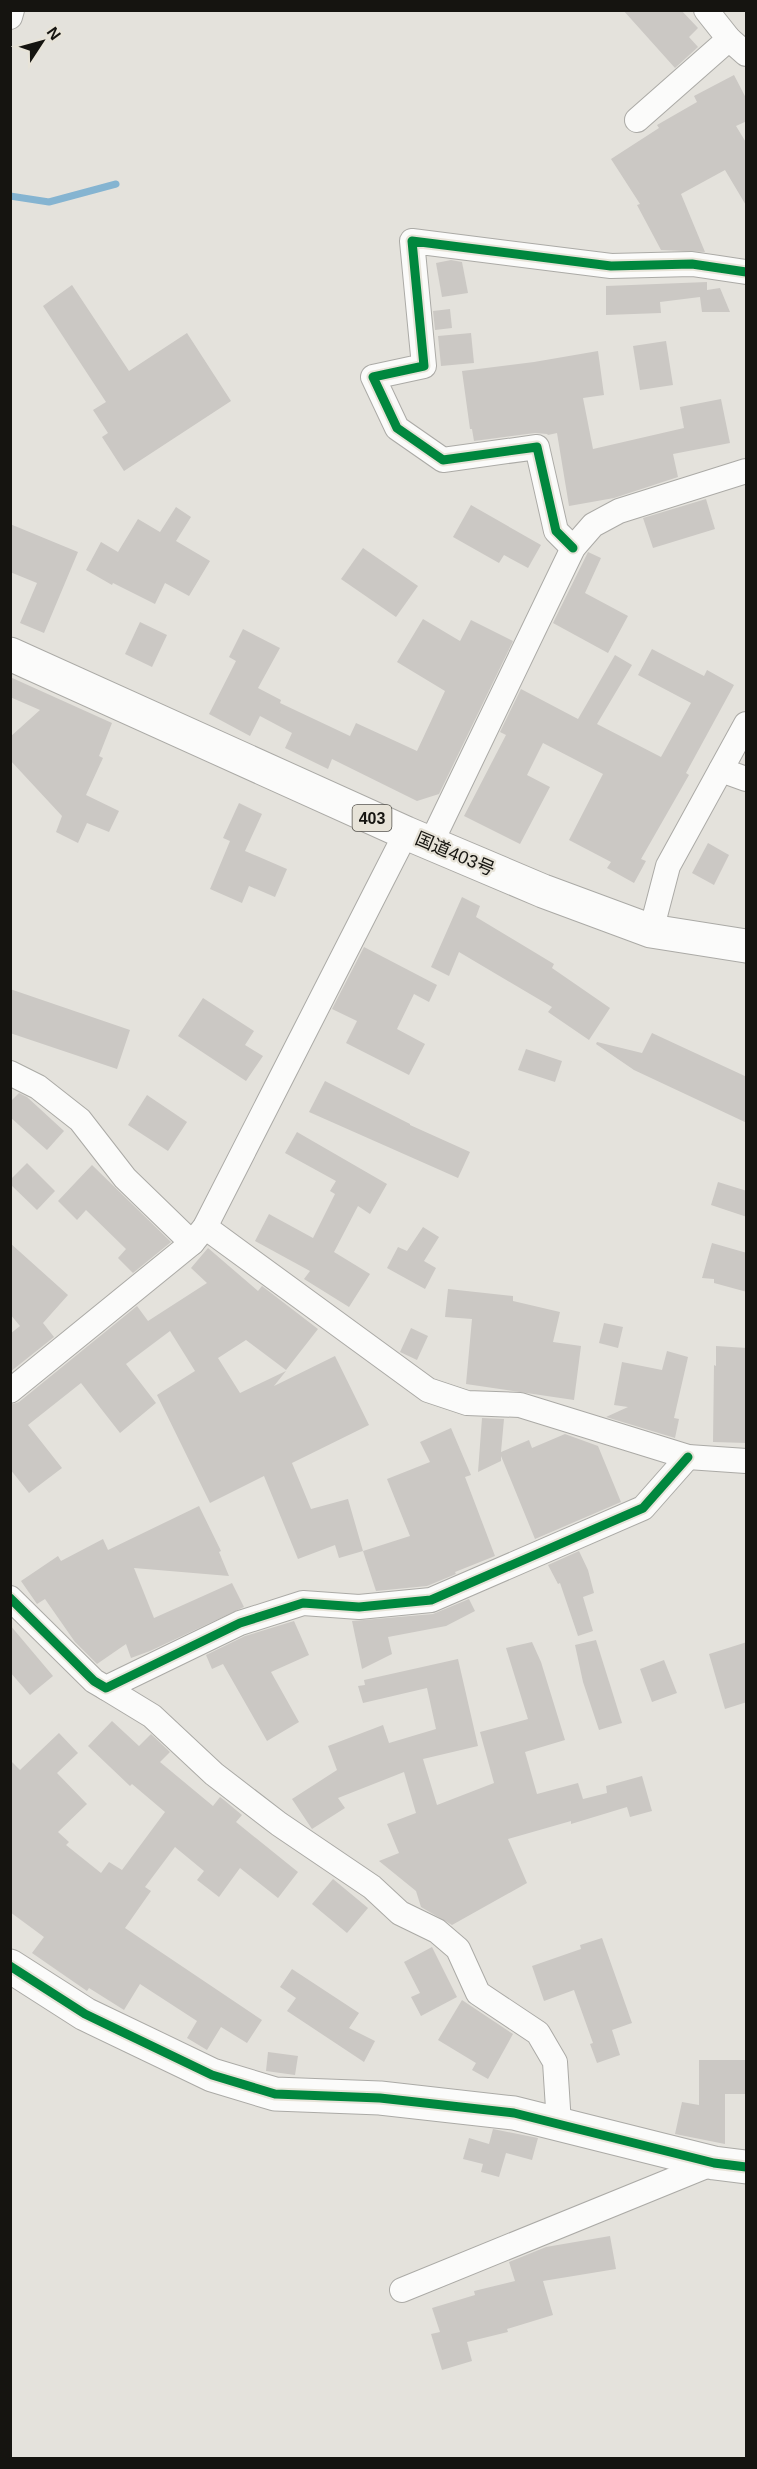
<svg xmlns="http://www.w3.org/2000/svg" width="757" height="2469" viewBox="0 0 757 2469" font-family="Arial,'Noto Sans JP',sans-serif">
	<rect width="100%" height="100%" fill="#e4e2dc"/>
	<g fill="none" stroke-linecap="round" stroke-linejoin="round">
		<path stroke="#85b4d1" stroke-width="7" d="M10,196l39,6 67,-18"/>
	</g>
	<g fill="#cbc8c4">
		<path d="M623,10h58l17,18 -9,9 9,10 -23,21z"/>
		<path d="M734,75l13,25v21l-11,5 11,18v63l-22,-37 -44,24 24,58 -44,-2 -24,-45 3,-1 -29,-45 48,-31 -2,-3 40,-23 -3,-6z"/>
		<path d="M451,260l11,2 6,31 -26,4 -6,-34z"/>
		<path d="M707,282v8l13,-2 10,24h-28l-2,-15 -40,5 1,11 -55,2v-29z"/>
		<path d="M72,285l57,86 58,-38 44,68 -107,70 -22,-34 6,-4 -15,-23 13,-8 -63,-96z"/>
		<path d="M450,309l2,19 -17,2 -2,-19z"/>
		<path d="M471,333l3,30 -33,3 -3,-30z"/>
		<path d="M666,341l7,44 -33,5 -7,-44z"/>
		<path d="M598,351l6,44 -21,3 10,51 91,-21 -4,-21 41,-8 9,44 -57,11 5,23 -64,21 -45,8 -12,-73 -9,2 -1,-1 -12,-1 -61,8 -2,-12h-2l-8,-58 72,-9z"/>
		<path d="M706,499l9,30 -62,19 -10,-30z"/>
		<path d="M471,505l70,40 -13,23 -24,-13 -5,8 -46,-26z"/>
		<path d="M176,507l15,10 -15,24 34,20 -21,35 -24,-13 -10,21 -42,-21 -1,2 -26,-15 15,-28 17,10 20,-33 22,13z"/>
		<path d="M10,524l68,28 -34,81 -24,-10 17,-40 -27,-11z"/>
		<path d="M363,548l55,38 -22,31 -55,-38z"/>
		<path d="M588,552l13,6 -16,35 43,23 -20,37 -55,-30z"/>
		<path d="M423,619l37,22 11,-21 42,21 -74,153 -22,7 -85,-42 -4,10 -43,-21 7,-15 -32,-17 -10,20 -41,-22 27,-53 -7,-4 14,-28 37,19 -22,40 23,12 -1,3 70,33 6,-13 61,28 28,-60 -48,-29z"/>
		<path d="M140,622l27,13 -15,32 -27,-13z"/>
		<path d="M652,649l52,27 3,-6 27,15 -48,88 3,2 -48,84 5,2 -12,22 -27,-15 4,-6 -42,-22 34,-66 -60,-31 -16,32 23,12 -30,57 -56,-28 42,-81 -6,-3 21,-43 57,30 37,-64 17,10 -35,59 64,33 30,-54 -53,-28z"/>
		<path d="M10,677l102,46 -13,33 4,2 -17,37 33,16 -10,21 -22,-9 -9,20 -22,-11 6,-16 -52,-56v-23l30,-27 -30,-13z"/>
		<path d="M239,803l23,11 -17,37 42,18 -12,28 -26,-11 -7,17 -32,-14 20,-48 -7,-3z"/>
		<path d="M708,843l21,12 -15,30 -22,-12z"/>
		<path d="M462,897l18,9 -4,11 78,47 -2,4 58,40 -21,32 -41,-28 4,-5 -93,-55 -10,24 -18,-9z"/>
		<path d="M364,947l73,38 -8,17 -15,-8 -17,35 28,15 -16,31 -63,-32 11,-22 -25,-12z"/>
		<path d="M10,989l120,41 -13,39 -107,-36z"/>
		<path d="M203,998l51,33 -9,14 18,11 -17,25 -68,-45z"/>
		<path d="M652,1033l95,44v46l-113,-53 -38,-26 1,-2 45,11z"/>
		<path d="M526,1049l36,12 -7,21 -37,-12z"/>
		<path d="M325,1081l85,43v1l60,27 -12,26 -149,-66z"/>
		<path d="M19,1093l8,4 37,34 -17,19 -37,-33v-15z"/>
		<path d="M147,1095l40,27 -19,29 -40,-26z"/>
		<path d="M297,1132l90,52 -17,30 -12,-8 -24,46 36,22 -21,33 -45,-28 6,-8 -55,-30 14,-27 44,24 22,-44 -5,-3 6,-10 -51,-28z"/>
		<path d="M27,1163l28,28 -18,19 -27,-26v-4z"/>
		<path d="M92,1165l79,77 -38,31 -15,-15 8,-9 -40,-39 -9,10 -19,-19z"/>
		<path d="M718,1182l29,9v26l-36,-12z"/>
		<path d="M423,1227l16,10 -15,24 12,7 -11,21 -38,-21 11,-21 9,4z"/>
		<path d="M10,1243l58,52 -25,28 11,14 -44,35v-38l10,-8 -10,-12z"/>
		<path d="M712,1243l35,10v39l-33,-9v-4l-12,-1z"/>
		<path d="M208,1248l50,43 4,-5 56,43 -32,41 -40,-30 -28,18 22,35 46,-22 -12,15 61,-30 34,69 -77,38 19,46 37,-10 15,52 -24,7 -4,-13 -37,14 -34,-83 -54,27 -53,-108 38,-24 -25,-40 -44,33 30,39 -36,30 -39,-50 -53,42 34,43 -33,25 -19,-24v-64l9,-3 118,-96 11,15 59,-38 -16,-15z"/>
		<path d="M448,1289l65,7v5l47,11 -7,30 28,4 -7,54 -108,-16 6,-65 -27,-2z"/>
		<path d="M604,1323l19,4 -5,21 -19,-5z"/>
		<path d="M411,1328l17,8 -11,24 -17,-8z"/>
		<path d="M716,1346l31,2v95l-34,-1 1,-77 2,1z"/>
		<path d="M667,1351l21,6 -14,61 5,1 -4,19 -69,-21 22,-10 -14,-2 8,-43 40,8z"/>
		<path d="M482,1418l22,1 -3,33 28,-12 3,8 33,-14 33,12 23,56 -86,37 -34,-83v5l-23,11z"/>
		<path d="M451,1428l20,47 -6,2 30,79 -40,16 1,2 -29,12 -51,5 -13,-40 47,-15 -23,-57 43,-17 -10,-20z"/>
		<path d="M199,1506l22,45 -2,1 10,24 -95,-8 20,50 78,-35 12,24 -94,44 -19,7 -5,-14 -29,20 -22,-22 -30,-43 -8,5 -16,-23 37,-25 3,5 42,-22 5,11z"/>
		<path d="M579,1551l9,19 6,23 -11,4 10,34 -15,5 -18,-53 -2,1 -10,-19z"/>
		<path d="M469,1599l6,12 -29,15 -58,11 4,17 -30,15 -10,-48 81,-7z"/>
		<path d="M294,1621l15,34 -38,17 28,50 -32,19 -44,-77 -11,5 -6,-14 39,-19z"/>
		<path d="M10,1625l43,51 -23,19 -20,-23z"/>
		<path d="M596,1640l26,83 -23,7 -16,-48 -8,-37z"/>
		<path d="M532,1642l9,20 24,78 -40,12 12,42 41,-11 5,16 24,-6 -1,-7 36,-10 10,35 -22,6 -3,-10 -56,17v-3l-63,18 19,44 -75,42 -31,-18 -5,-16 -37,-30 20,-8 -12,-29 29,-11 -12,-41 -66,26 7,10 -33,21 -20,-30 45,-29 -9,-24 55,-21 6,18 47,-14 -9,-41 -64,15 -5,-17 7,-1 -1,-5 94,-21 20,87 -55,13 14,46 57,-22 -14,-51 48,-13 -22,-71z"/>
		<path d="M747,1642v60l-22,7 -16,-55z"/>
		<path d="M664,1660l13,33 -25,9 -12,-33z"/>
		<path d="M112,1721l27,25 12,-12 19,18 -10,10 53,44 7,-9 4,3 18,15 -6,7 62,50 -20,26 -38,-30 -21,29 -22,-17 7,-9 -29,-24 -30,40 6,4 -26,37 137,92 -15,23 -26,-16 -14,23 -20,-12 10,-17 -57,-37 -16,26 -35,-22 -2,3 -55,-38 12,-16 -34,-25v-152l10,10 39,-37 19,20 -21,20 30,31 -29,28 11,10 -3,3 35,28 8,-11 13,8 43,-58 -33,-28 -2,2 -42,-40z"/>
		<path d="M333,1879l35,29 -21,25 -35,-29z"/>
		<path d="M602,1938l30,85 -20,7 8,25 -23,8 -7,-19 3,-1 -19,-53 -30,11 -12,-35 49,-17 -1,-4z"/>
		<path d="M432,1947l25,50 -36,19 -10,-19 9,-4 -16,-31z"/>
		<path d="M292,1969l67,44 -10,15 26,13 -11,21 -77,-51 9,-13 -16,-11z"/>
		<path d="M462,2000l51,34 -25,45 -16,-9 4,-7 -38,-23z"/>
		<path d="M268,2052l30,4 -3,19 -29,-4z"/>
		<path d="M699,2060h48v34h-22v50l-50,-10 7,-32 17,3z"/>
		<path d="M493,2129l45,9 -6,22 -26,-7 -7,24 -18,-5 2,-8 -20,-5 6,-21 20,6z"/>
		<path d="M610,2236l6,33 -73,12 10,34 -46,14 1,3 -41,10 5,19 -30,9 -11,-36 9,-2 -8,-24 43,-13 -1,-4 41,-10 -6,-19 37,-15z"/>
	</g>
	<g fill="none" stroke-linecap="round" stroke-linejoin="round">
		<g stroke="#abaaa6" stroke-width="26">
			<g id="street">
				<path d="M706,10l23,29 17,15"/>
				<path d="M10,17l2,-7"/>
				<path d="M637,120l92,-81"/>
				<path d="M573,548l-17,-17 -19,-84 -94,13 -46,-32 -24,-51 51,-11 -12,-125 199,25 81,-2 54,8"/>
				<path d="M721,770l25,9"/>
				<path d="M431,843l142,-295 20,-23 26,-14 127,-40"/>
				<path d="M651,931l17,-65 78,-142"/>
				<path d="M10,1073l28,14 42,33 45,58 67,65"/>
				<path d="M205,1227l223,163 39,13 53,2 168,52 58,4"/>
				<path d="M10,1391l182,-148 13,-16 201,-394"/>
				<path d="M10,1598l84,83 12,7 134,-65 63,-20 56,4 72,-7 212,-92 45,-51"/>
				<path d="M106,1688l46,28 62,58 65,50 93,63 28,26 37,18 21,18 20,44 60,40 17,29 4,62"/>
				<path d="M402,2290l312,-127"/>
			</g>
		</g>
		<g stroke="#abaaa6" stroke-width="35">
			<path id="secondary" d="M10,1966l75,48 127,61 63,19 105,4 134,15 200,50 32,4"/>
		</g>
		<g stroke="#abaaa6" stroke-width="35">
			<path id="highway" d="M10,654l396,179 137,58 108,40 95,15"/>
		</g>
		<use href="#street" stroke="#fbfbfa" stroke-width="24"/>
		<use href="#secondary" stroke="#fbfbfa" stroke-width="33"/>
		<use href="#highway" stroke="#fbfbfa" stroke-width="33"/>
		<g stroke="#e7e3d8" stroke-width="13">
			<g id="cycleway">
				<path d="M573,548l-17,-17 -19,-84 -94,13 -46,-32 -24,-51 51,-11 -12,-125 199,25 81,-2 54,8"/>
				<path d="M10,1598l84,83 12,7 134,-65 63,-20 56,4 72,-7 212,-92 45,-51"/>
				<path d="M10,1966l75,48 127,61 63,19 105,4 134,15 200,50 32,4"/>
			</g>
		</g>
		<use href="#cycleway" stroke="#00873e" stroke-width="9"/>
	</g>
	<g text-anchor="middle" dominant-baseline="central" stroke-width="4.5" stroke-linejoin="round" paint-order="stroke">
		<rect fill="#e7e3d8" stroke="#54524c" stroke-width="1.5" x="352.5" y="805" width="39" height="26" rx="4.5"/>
		<g font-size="16" font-weight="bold" fill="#151410">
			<text x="372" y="818">403</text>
		</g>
		<g font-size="18" fill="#151410" stroke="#e7e3d8">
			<text transform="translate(455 854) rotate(23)">国道403号</text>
		</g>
	</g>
	<rect width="757" height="2469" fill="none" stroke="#151410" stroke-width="24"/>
	<g transform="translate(42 42) rotate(54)" stroke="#e7e3d8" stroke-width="4.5" paint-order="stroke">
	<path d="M0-4.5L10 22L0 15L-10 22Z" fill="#151410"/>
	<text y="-9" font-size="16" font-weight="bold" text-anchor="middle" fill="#151410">N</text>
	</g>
</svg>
